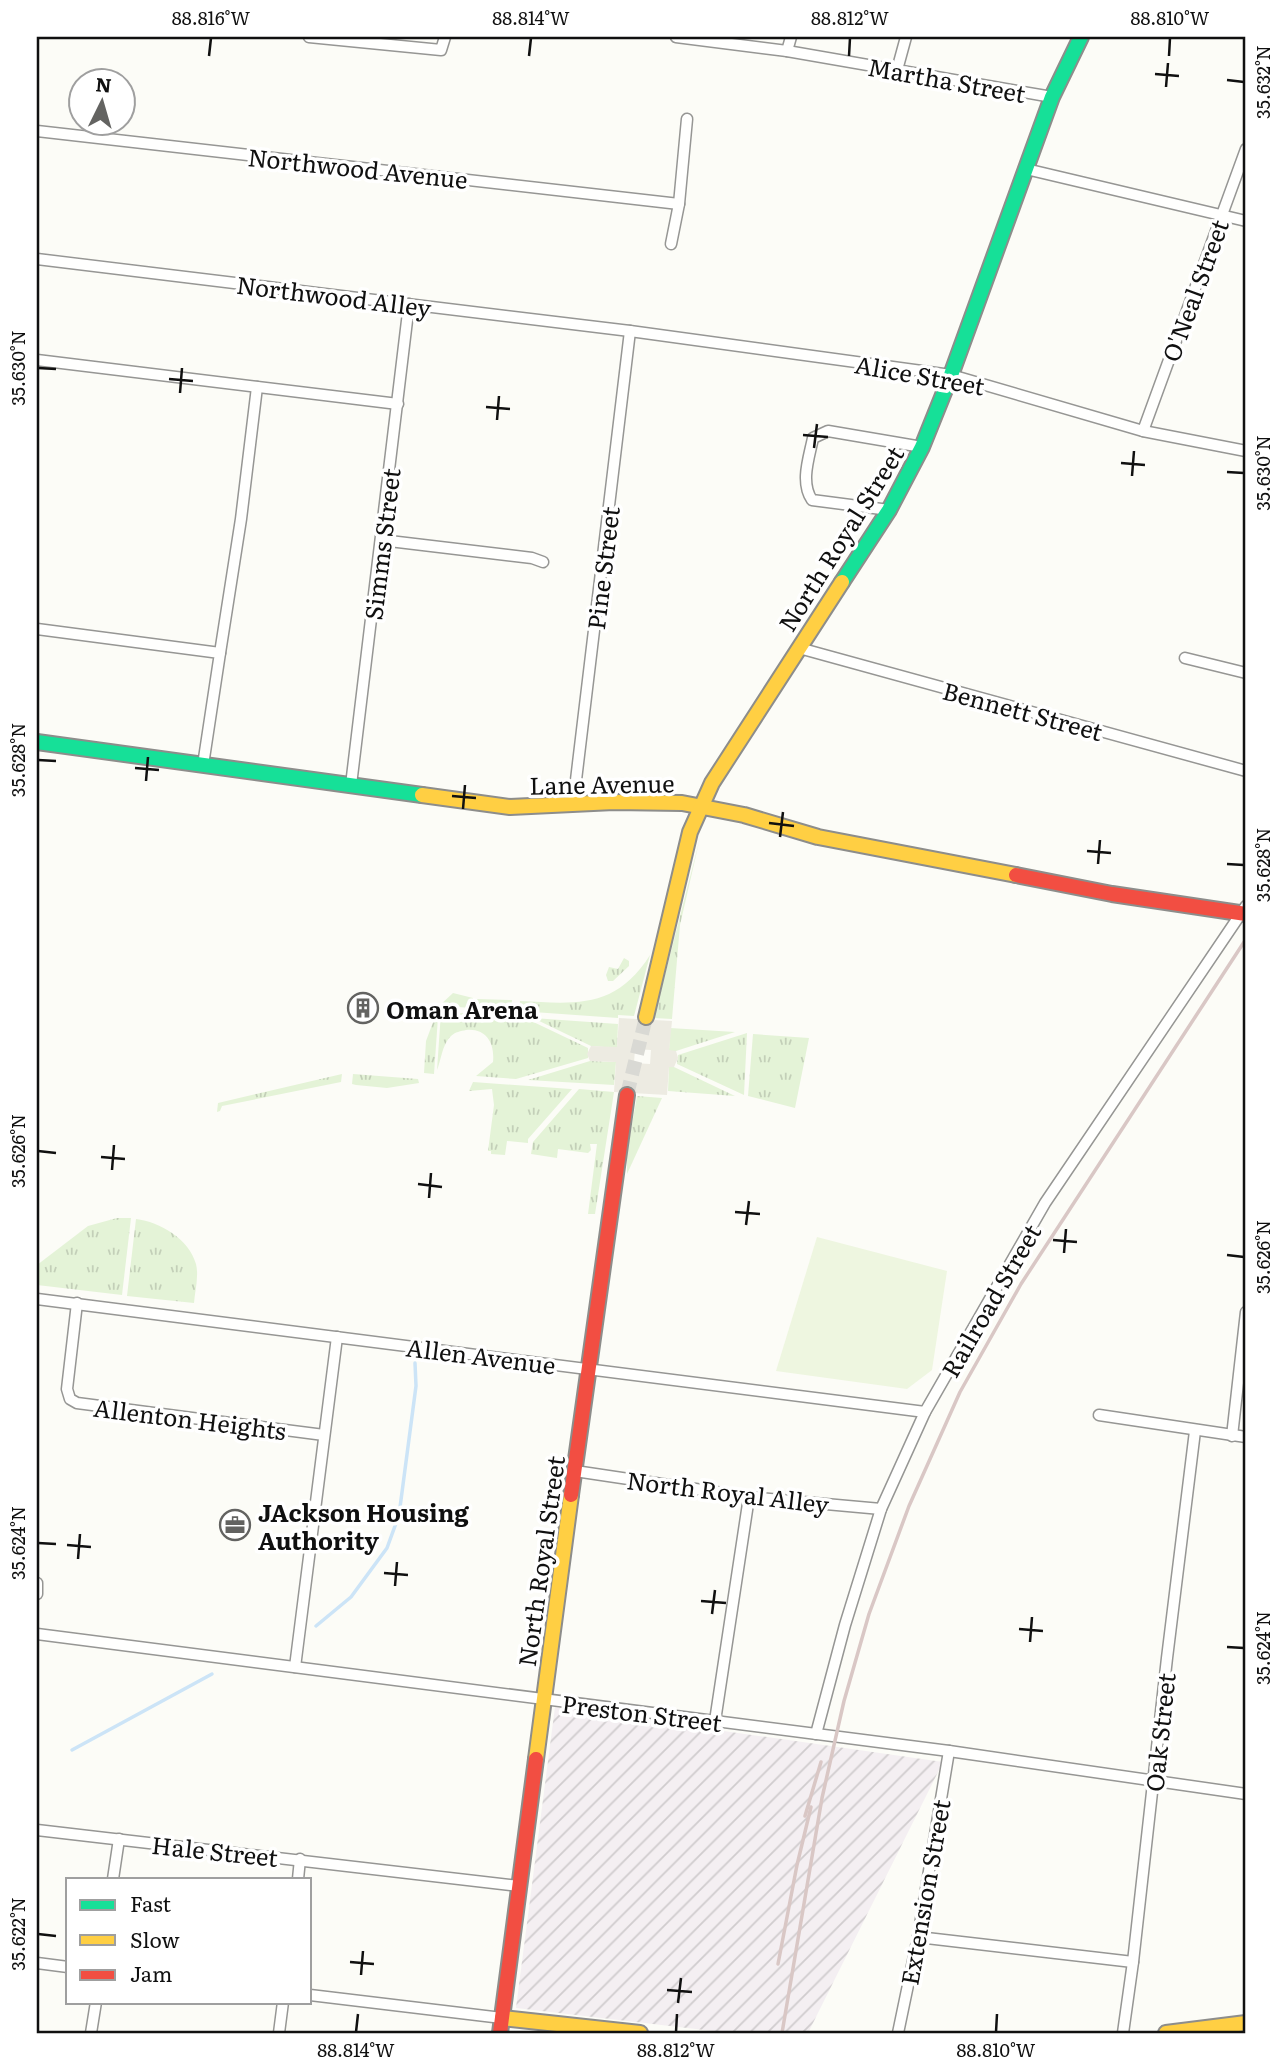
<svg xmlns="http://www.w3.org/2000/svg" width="1283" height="2070" viewBox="0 0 1283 2070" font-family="Literata,serif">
	<defs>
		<pattern id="industrial-furrows" width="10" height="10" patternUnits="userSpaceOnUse" patternTransform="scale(1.75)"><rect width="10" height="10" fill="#f4eff2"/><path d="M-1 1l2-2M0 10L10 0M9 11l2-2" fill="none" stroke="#d0ccce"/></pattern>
		<pattern id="grass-tufts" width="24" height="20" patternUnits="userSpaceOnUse" patternTransform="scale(1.75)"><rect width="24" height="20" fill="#e4f3d7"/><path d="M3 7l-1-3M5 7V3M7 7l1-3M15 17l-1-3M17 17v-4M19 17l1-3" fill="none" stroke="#c3cfb8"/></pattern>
	</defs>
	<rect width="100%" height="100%" fill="#fcfcf7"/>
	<path fill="url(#industrial-furrows)" d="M555,1707l388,55 -135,271h-78l-214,-25z"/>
	<g fill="url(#grass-tufts)">
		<path d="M700,838l-20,87 -8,94 -18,-1z"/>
		<path d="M650,955l-16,61 -16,-1v3l-99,-7 1,-10c56,3 96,8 130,-46z"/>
		<path d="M624,958l5,3v5l-16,15h-5l-2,-6 3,-8 9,2z"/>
		<path d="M453,993l20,5v10l-34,-2z"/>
		<path d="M477,999l35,1 -1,11 -35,-2z"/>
		<path d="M441,1012l82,5 65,31v10l-72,21 -40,-3 17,-14c2,-19 -7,-34 -27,-32 -5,1 -11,2 -15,6 -9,8 -10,25 -14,34z"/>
		<path d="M435,1017h3l-4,57 -10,-1 2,-32z"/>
		<path d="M533,1018l85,6 -1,24 -26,-2z"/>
		<path d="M670,1028l65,4 -59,19h-7z"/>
		<path d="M747,1033l-3,62 -67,-31 1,-9z"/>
		<path d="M753,1034l56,4 -14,70 -47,-12z"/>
		<path d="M590,1061l26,1 -2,23 -86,-5z"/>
		<path d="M669,1066l5,1 61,29 -67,-5z"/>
		<path d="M342,1074l-1,8 -119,24 -2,5 -3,1 1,-9z"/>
		<path d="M353,1074l65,5 1,4 -32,5 -31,-3 -4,-1z"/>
		<path d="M473,1082l98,7h1l-44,50v4l-21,-2 -2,14 -14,-1v-3h-3l6,-46 -2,-16 -23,2z"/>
		<path d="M579,1089l35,3 -19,122h-7l9,-70h-7l1,6 -3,3 -30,-4 -1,9 -26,-4 2,-12z"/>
		<path d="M637,1096l25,2 -35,76v-21z"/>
		<path d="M117,1218h14l-9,77 -85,-10v-20l51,-39z"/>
		<path d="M136,1219c24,3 53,20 60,45 3,12 -1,27 -2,39l-67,-7z"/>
	</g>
	<path fill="#eef6e0" d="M817,1237l130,34 -15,99 -25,19 -131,-18z"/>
	<path fill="#edebe2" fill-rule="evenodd" d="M619,1018l53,3 -3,29 7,1 2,7 -4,9h-5l-2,28 -53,-3 2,-30 -26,-1 -3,-7 4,-8 26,1zM635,1049l16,1 -1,14 -16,-1z"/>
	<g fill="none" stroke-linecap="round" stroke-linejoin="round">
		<g stroke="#cce4f7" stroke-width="3.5">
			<path d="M316,1626l35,-29 36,-49 12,-33 17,-129 -1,-23"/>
			<path d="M72,1750l140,-76"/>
		</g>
		<path stroke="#d9d9d4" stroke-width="14" stroke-dasharray="14 7" stroke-linecap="butt" d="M627,1095l19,-78"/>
		<g stroke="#969694" stroke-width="13">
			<g id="street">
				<path d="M309,37l132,13 4,-13"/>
				<path d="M676,37l111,14 265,46"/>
				<path d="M787,51l4,-14"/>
				<path d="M897,70l9,-33"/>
				<path d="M37,131l642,73"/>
				<path d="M1026,169l220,52"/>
				<path d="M671,244l8,-40 8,-85"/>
				<path d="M37,259l593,72 321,44 192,56 103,20"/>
				<path d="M37,360l361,44"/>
				<path d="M1143,431l103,-282"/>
				<path d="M889,510l-77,-10c-12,-18 -3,-42 1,-62l15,-7 94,16"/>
				<path d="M381,540l151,18 11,4"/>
				<path d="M37,629l183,24 -17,112"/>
				<path d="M799,648l447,123"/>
				<path d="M220,653l21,-134 16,-132"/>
				<path d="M1185,658l61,15"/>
				<path d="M351,785l58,-481"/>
				<path d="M573,805l57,-474"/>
				<path d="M37,1299l888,113"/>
				<path d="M77,1303l-10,86 3,10 7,4 247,32"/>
				<path d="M1099,1415l147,22"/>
				<path d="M1232,1436l14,-124"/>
				<path d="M575,1471l174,26 132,12"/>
				<path d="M37,1583v11"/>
				<path d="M37,1634l912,117 297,43"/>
				<path d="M295,1667l42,-330"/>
				<path d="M715,1721l34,-224"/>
				<path d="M816,1734l29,-109 36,-116 44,-97 120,-209 201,-297"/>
				<path d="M37,1830l482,56"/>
				<path d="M113,1879l6,-40"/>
				<path d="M298,1879l2,-20"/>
				<path d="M918,1937l215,25"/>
				<path d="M37,1963l31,4"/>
				<path d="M310,1995l192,23"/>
				<path d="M91,2033l5,-31"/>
				<path d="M279,2033l4,-31"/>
				<path d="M898,2033l20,-96 31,-186"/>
				<path d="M1123,2033l10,-71 34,-304 28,-227"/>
			</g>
		</g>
		<g stroke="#8d8d8b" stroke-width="18">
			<g id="fast">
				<path d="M842,582l47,-72 33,-63 29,-72 101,-278 29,-60"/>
				<path d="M37,742l385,53"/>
			</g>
		</g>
		<g stroke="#8d8d8b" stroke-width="18">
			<g id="slow">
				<path d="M422,795l88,12 104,-5 68,1 62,12 74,22 198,38"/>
				<path d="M646,1017l44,-185 22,-49 130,-201"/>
				<path d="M536,1759l35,-264"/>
				<path d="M502,2018l138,15"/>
				<path d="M1166,2033l80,-10"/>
			</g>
		</g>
		<g stroke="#8d8d8b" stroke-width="18">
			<g id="jam">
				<path d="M1016,875l96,19 134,20"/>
				<path d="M571,1495l56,-400"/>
				<path d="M500,2033l36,-274"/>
			</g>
		</g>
		<use href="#street" stroke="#fffffe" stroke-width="10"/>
		<use href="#fast" stroke="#16e098" stroke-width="14"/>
		<use href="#slow" stroke="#ffcf43" stroke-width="14"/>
		<use href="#jam" stroke="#f24e42" stroke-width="14"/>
		<g stroke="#d9c7c5" stroke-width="3.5">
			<path d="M805,1816l16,-54"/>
			<path d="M778,1964l19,-99 14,-58"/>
			<path d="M782,2033l40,-235 22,-97 25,-87 40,-108 51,-114 61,-108 225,-345"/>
		</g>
	</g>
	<path fill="none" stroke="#101010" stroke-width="2.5" d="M209,56l2,-18M529,56l2,-18M849,56l1,-18M1169,56l1,-18M1155,74l24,2M1227,80l17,2M1166,87l2,-24M38,368l18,1M169,379l24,2M180,393l2,-25M486,407l24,2M497,420l2,-24M803,435l25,2M814,448l3,-24M1121,463l24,2M1227,472l17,1M1132,476l2,-25M38,760l18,1M135,768l24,2M146,781l2,-24M452,796l24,2M463,809l2,-24M769,823l25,3M780,837l3,-25M1087,851l24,2M1098,864l2,-24M1227,864l17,1M38,1151l18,2M101,1157l24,2M112,1170l2,-25M418,1184l24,3M429,1198l2,-25M735,1212l25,2M746,1225l3,-24M1053,1240l24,2M1064,1253l2,-24M1227,1255l17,2M38,1543l18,1M67,1545l24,2M78,1559l2,-25M384,1573l24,2M395,1586l2,-24M701,1601l25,2M712,1614l3,-24M1019,1629l24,2M1030,1642l2,-25M1227,1647l17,1M38,1934l18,2M350,1962l24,2M361,1975l2,-24M667,1990l25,2M678,2003l3,-25M356,2032l2,-18M676,2032l1,-18M996,2032l1,-18"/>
	<defs>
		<g id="building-ring" transform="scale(1.575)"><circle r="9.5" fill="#fff" stroke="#636361" stroke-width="1.5"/><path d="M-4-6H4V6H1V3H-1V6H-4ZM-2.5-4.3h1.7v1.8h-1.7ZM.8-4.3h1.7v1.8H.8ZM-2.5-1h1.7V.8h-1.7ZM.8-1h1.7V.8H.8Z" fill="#636361"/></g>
		<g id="office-ring" transform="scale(1.575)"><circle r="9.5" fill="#fff" stroke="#636361" stroke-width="1.5"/><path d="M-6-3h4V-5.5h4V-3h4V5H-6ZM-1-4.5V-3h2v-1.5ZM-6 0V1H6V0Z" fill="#636361"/></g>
	</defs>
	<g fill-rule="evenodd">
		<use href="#building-ring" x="363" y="1008"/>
		<use href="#office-ring" x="235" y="1525"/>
	</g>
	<g text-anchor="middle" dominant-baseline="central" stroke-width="7" stroke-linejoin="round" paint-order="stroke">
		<g font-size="24" fill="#101010" stroke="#fff">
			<text transform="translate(947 79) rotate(10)">Martha Street</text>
			<text transform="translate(358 167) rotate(6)">Northwood Avenue</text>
			<text transform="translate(1194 290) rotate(-70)">O'Neal Street</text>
			<text transform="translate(334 295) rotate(7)">Northwood Alley</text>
			<text transform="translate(920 374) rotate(10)">Alice Street</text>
			<text transform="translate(840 538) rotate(-58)">North Royal Street</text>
			<text transform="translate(381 544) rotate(-83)">Simms Street</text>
			<text transform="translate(602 568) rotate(-83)">Pine Street</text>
			<text transform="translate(1023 710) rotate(15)">Bennett Street</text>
			<text transform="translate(602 783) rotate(-1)">Lane Avenue</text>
			<text transform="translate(990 1300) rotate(-60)">Railroad Street</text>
			<text transform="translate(481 1355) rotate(7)">Allen Avenue</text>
			<text transform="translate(190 1418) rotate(7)">Allenton Heights</text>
			<text transform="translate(728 1491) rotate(7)">North Royal Alley</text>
			<text transform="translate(540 1561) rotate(-82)">North Royal Street</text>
			<text transform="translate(642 1712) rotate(7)">Preston Street</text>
			<text transform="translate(1159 1732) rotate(-84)">Oak Street</text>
			<text transform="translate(215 1850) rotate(6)">Hale Street</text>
			<text transform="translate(924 1892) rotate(-80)">Extension Street</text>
		</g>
		<g font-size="24" font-weight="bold" fill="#101010" stroke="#fff" text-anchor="start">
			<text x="386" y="1008">Oman Arena</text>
			<text x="258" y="1511">JAckson Housing<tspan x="258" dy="28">Authority</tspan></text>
		</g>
	</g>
	<rect width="1283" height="2070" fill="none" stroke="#ffffff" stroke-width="77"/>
	<rect x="66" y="1878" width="245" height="126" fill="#ffffff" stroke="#9f9f9f" stroke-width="2"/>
	<rect x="80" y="1900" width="35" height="10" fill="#16e098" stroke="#9f9f9f" stroke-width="2"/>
	<text x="130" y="1912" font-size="21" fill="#101010">Fast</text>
	<rect x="80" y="1935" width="35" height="10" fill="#ffcf43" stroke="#9f9f9f" stroke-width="2"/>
	<text x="130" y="1948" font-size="21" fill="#101010">Slow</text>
	<rect x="80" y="1970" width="35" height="10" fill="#f24e42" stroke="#9f9f9f" stroke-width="2"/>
	<text x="130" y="1982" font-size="21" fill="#101010">Jam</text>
	<g transform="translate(102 102) rotate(5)"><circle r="33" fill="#ffffff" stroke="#9f9f9f" stroke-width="2"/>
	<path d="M0-5L12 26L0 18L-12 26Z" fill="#636361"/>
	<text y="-10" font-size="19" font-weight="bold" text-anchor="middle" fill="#101010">N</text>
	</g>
	<rect x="38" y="38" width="1206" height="1994" fill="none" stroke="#101010" stroke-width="2.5"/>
	<g font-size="18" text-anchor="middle" fill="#101010">
		<text x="211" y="25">88.816°W</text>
		<text x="531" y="25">88.814°W</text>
		<text x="850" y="25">88.812°W</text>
		<text x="1170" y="25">88.810°W</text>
		<text transform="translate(1264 82) rotate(-90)" y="6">35.632°N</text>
		<text transform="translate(19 368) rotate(-90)" y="6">35.630°N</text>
		<text transform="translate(1264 473) rotate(-90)" y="6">35.630°N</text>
		<text transform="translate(19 760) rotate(-90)" y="6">35.628°N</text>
		<text transform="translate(1264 865) rotate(-90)" y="6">35.628°N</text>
		<text transform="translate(19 1151) rotate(-90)" y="6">35.626°N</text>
		<text transform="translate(1264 1257) rotate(-90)" y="6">35.626°N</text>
		<text transform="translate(19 1543) rotate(-90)" y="6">35.624°N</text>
		<text transform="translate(1264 1648) rotate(-90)" y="6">35.624°N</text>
		<text transform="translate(19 1934) rotate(-90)" y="6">35.622°N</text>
		<text x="356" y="2057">88.814°W</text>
		<text x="676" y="2057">88.812°W</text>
		<text x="996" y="2057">88.810°W</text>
	</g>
</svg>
